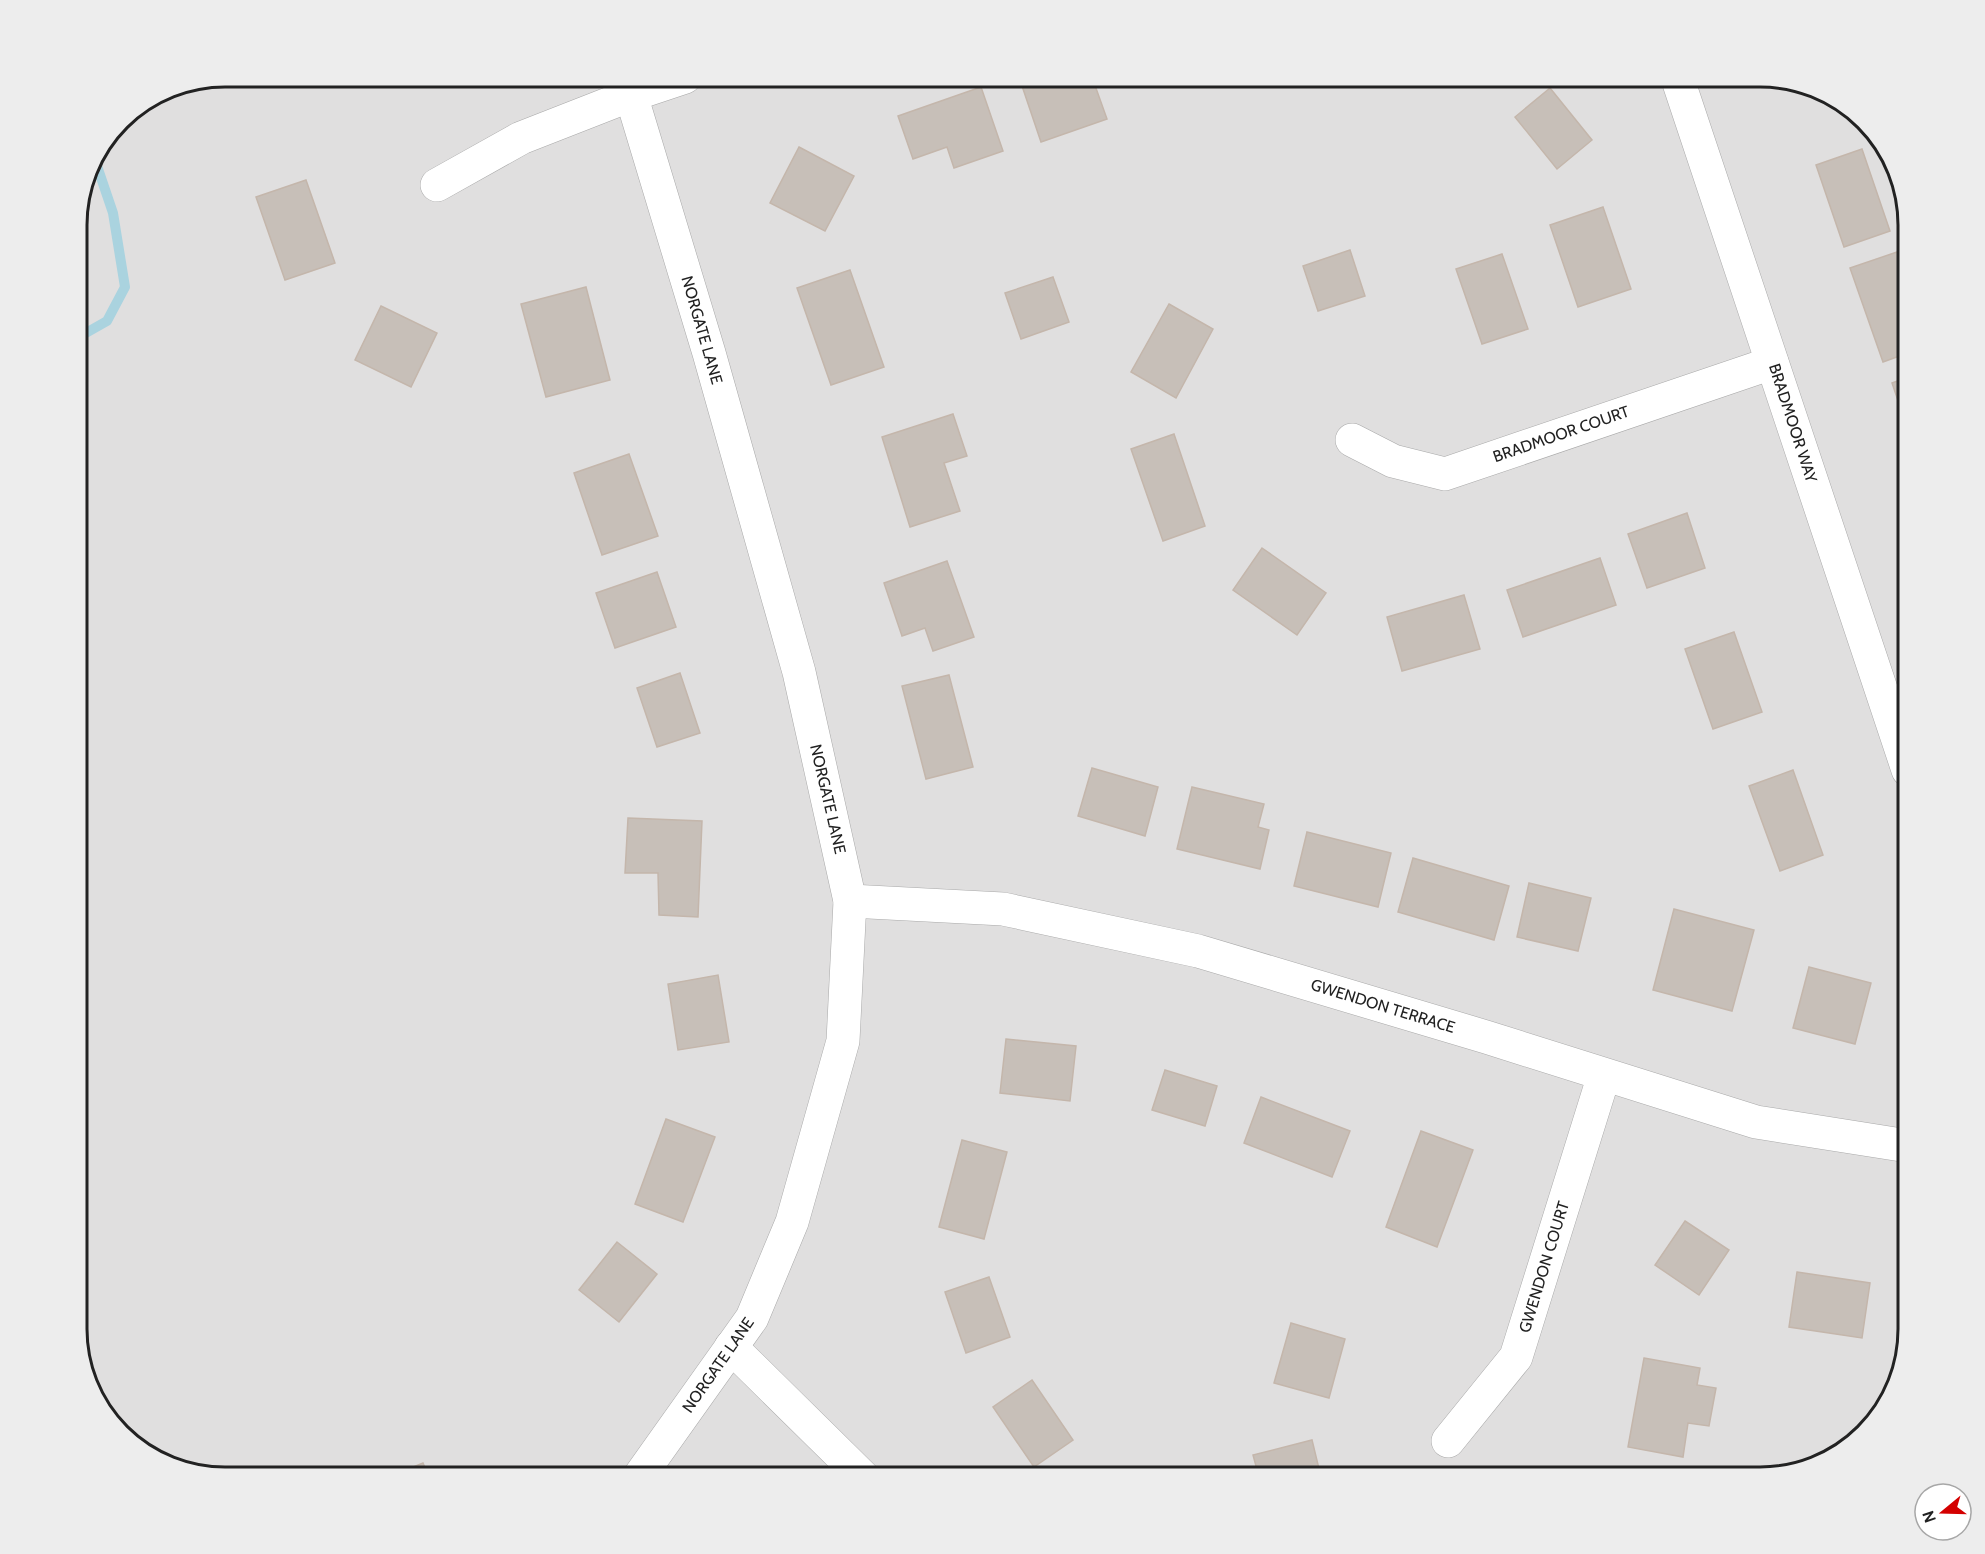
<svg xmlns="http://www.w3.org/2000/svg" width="1985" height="1554" viewBox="0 0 1985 1554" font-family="Cabin,sans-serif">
	<rect width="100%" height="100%" fill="#f2efe9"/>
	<path fill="#e0dfdf" d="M225,77h1535l48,7 43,23 42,53 15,65v1104l-7,48 -23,43 -53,42 -65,15h-1535l-48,-7 -43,-23 -42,-52 -15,-57v-1123l15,-55 35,-46 41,-26z"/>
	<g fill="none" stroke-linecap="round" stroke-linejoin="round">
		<path stroke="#aad3df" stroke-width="10" d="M77,338l30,-17 18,-34 -12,-74 -19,-56"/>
	</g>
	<g fill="#c7bfb8" stroke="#c4b6ab" stroke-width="1.5">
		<path d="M1030,77h62l15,42 -66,23 -21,-62z"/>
		<path d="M1198,77h33l-29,10z"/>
		<path d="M981,87l22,64 -49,17 -7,-21 -34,12 -15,-43z"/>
		<path d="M1550,88l42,52 -35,29 -42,-52z"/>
		<path d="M1847,105l4,2 10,13 -8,2z"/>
		<path d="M799,147l55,29 -29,55 -55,-28z"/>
		<path d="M1862,149l28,82 -46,16 -28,-82z"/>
		<path d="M306,180l29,83 -50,17 -29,-83z"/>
		<path d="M1603,207l28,82 -53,18 -28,-82z"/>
		<path d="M1350,250l15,46 -47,15 -15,-45z"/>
		<path d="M1897,252l11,33v68l-25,9 -33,-94z"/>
		<path d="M1502,254l26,75 -46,15 -26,-75z"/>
		<path d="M850,270l34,97 -53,18 -34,-97z"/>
		<path d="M1053,277l16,45 -48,17 -16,-46z"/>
		<path d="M586,287l24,93 -64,17 -25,-93z"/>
		<path d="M1169,304l44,25 -37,69 -45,-26z"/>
		<path d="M381,306l56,27 -26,54 -56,-27z"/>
		<path d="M1908,377v53l-16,-47z"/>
		<path d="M953,414l14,42 -23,7 16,48 -50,16 -28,-90z"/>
		<path d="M1174,434l31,92 -42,15 -32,-92z"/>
		<path d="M629,454l29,82 -56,19 -28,-82z"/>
		<path d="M1687,513l18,55 -58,20 -19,-54z"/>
		<path d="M1262,548l64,45 -29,42 -64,-45z"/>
		<path d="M1600,558l16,47 -93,32 -16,-47z"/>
		<path d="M947,561l27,76 -41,14 -8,-23 -23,8 -18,-53z"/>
		<path d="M657,572l19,55 -61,21 -19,-55z"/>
		<path d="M1464,595l16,54 -78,22 -15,-54z"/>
		<path d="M1734,632l28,80 -49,17 -28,-80z"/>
		<path d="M680,673l20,60 -43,14 -20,-59z"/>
		<path d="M949,675l24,92 -47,12 -24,-93z"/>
		<path d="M1092,768l66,19 -13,49 -67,-20z"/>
		<path d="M1793,770l30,85 -43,16 -31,-85z"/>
		<path d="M1192,787l72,17 -6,23 11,3 -9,39 -83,-20z"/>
		<path d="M628,818l74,3 -4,96 -39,-2 -1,-42h-33z"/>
		<path d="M1307,832l84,21 -13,54 -84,-21z"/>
		<path d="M1413,858l96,28 -15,54 -96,-28z"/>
		<path d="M1529,883l62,15 -13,53 -61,-14z"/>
		<path d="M1674,909l80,21 -22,81 -79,-21z"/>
		<path d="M1809,967l62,16 -16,61 -62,-16z"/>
		<path d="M718,975l11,67 -51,8 -10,-66z"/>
		<path d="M1006,1039l70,7 -6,55 -70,-8z"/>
		<path d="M1165,1070l52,16 -12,40 -53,-16z"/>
		<path d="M1261,1097l89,34 -18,46 -88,-34z"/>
		<path d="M666,1119l49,18 -32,85 -48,-18z"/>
		<path d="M1421,1131l52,19 -36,97 -51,-20z"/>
		<path d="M962,1140l45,12 -23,87 -45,-12z"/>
		<path d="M1685,1221l44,29 -30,45 -44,-30z"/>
		<path d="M617,1242l40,32 -38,48 -40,-32z"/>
		<path d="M1797,1272l73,11 -8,55 -73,-11z"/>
		<path d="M989,1277l21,60 -44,16 -21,-61z"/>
		<path d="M1291,1323l54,16 -16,59 -55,-15z"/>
		<path d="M1644,1358l56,10 -3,17 19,3 -7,38 -21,-3 -5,34 -55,-10z"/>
		<path d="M1032,1380l41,60 -39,27 -41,-60z"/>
		<path d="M1312,1440l9,37h-62l-6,-22z"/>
		<path d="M423,1463l6,14h-40z"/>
	</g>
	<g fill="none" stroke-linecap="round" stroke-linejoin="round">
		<g stroke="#a9a9a9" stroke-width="34">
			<g id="minor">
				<path d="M1677,77l231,693"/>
				<path d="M631,95l78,258 90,319 51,229 -7,140 -51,181 -40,96 -113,159"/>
				<path d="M437,185l84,-47 110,-43 54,-18"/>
				<path d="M1352,440l41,21 52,13 327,-111"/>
				<path d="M850,901l153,8 195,42 288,86 270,85 152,24"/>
				<path d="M731,1347l132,130"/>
				<path d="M1448,1441l68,-84 88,-282"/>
			</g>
		</g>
		<use href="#minor" stroke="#fff" stroke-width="33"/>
	</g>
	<g text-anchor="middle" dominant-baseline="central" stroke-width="4.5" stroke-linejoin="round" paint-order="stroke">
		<g font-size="16" fill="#222" stroke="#fff">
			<text transform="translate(702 330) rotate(74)">NORGATE LANE</text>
			<text transform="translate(1793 423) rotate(72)">BRADMOOR WAY</text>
			<text transform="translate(1561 434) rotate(-19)">BRADMOOR COURT</text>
			<text transform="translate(828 799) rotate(77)">NORGATE LANE</text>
			<text transform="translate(1383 1006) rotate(17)">GWENDON TERRACE</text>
			<text transform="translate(1544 1267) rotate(-73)">GWENDON COURT</text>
			<text transform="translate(718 1365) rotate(-55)">NORGATE LANE</text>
		</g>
	</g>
	<path d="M0 0H1985V1554H0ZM225 87H1760A138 138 0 0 1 1898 225V1329A138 138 0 0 1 1760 1467H225A138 138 0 0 1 87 1329V225A138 138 0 0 1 225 87Z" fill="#ededed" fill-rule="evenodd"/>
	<path fill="none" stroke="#222" stroke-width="3" d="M225 87H1760A138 138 0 0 1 1898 225V1329A138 138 0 0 1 1760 1467H225A138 138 0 0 1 87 1329V225A138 138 0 0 1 225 87Z"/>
	<g transform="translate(1943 1512) rotate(251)"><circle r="28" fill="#ffffff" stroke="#a7a7a7" stroke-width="1.5"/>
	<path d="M0-4.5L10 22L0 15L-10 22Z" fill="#d40000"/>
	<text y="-9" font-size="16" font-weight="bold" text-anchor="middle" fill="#222222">N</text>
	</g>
</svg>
